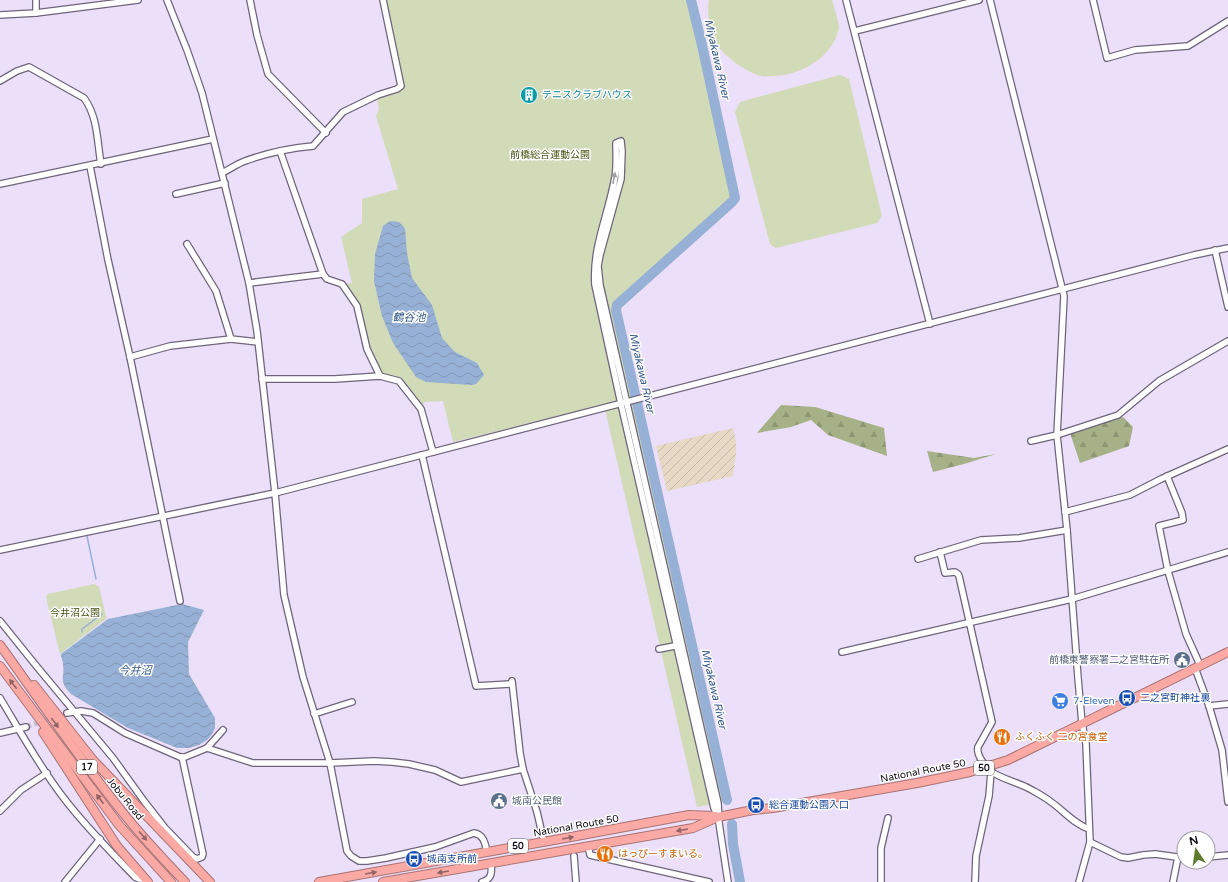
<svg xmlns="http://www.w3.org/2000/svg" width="1228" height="882" viewBox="0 0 1228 882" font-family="'Varela Round','Noto Sans JP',sans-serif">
	<defs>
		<pattern id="industrial-furrows" width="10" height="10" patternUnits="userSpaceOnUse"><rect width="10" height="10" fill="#e7d9c6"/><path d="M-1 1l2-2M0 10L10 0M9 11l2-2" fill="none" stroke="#c5b9a9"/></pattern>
		<pattern id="forest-firs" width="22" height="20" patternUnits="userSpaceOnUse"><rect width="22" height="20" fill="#a6b187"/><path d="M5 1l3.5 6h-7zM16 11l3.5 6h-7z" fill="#8e9774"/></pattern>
		<pattern id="water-waves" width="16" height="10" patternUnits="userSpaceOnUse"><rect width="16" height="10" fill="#97b0d5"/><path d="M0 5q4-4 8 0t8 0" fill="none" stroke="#8196b6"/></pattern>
	</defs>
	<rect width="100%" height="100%" fill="#ebdff9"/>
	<path fill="url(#industrial-furrows)" d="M733,428l3,13v12l-3,23 -66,15 -11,-45z"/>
	<g fill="#d1dbb8">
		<path d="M386,0h301l46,198 -122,110 22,90 91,404 -27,5 -93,-402 -151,37 -10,-41 -18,1 -3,3 -22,-25 -17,-6 -15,-26 -5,-26 -18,-38 7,-1 -11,-46 21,-14v-24l36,-10 -22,-73 3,-7 -2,-11 25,-11 1,-4z"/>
		<path d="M709,0h123c2,8 6,18 7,27 0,2 -2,6 -2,8 -9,25 -39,41 -64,41 -3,0 -8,1 -12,0 -15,-4 -41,-22 -47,-37 -5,-10 -7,-28 -5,-39z"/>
		<path d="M840,75l9,4 33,137 -5,7 -101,25 -6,-4 -35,-132 5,-10z"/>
		<path d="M94,584l5,3 7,29 1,2 -47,36 -14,-57 2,-3z"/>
	</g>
	<g fill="url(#forest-firs)">
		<path d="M781,405l34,2 69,21 3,28 -59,-21 -17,-15 -20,7 -34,6z"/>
		<path d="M1123,417l10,10 -4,19 -49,17 -10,-30z"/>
		<path d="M927,451l47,7 22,-4 -32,10 -31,8z"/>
	</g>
	<g fill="url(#water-waves)">
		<path d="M390,221l9,1 6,6 2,25 5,25 20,27 10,33 13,14 22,11 7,12 -8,9 -4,1 -46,-3 -10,-5 -23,-34 -11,-27 -8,-35 1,-27 8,-28z"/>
		<path d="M182,604l22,6 -16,32 1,32 26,44v10l-3,6 -5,6 -8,5 -10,3h-12l-49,-20 -57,-34c-13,-14 -6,-14 -8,-30 0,-3 -2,-6 -2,-10l47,-35z"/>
	</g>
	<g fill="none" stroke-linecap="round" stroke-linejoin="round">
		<g stroke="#97b0d5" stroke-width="1.5">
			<path d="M87,536l9,43"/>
			<path d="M82,632v-3l20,-15"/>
		</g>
		<g stroke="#97b0d5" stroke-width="10">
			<path d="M691,0l11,45 33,153 -3,4 -115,103 -1,5 111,490"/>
			<path d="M732,824l1,20 7,38"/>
		</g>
		<path stroke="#cac0d7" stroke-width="5.5" stroke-dasharray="5.5 3" stroke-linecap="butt" d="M26,727l41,-14"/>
		<g stroke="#6e647b" stroke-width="8">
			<g id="minor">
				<path d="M36,0v13"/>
				<path d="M167,0l20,50 15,43 47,190 8,48 18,162 9,102 19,82 27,86 17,88 4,5 8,5h8l19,-3 49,-11 39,-14c10,2 11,10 13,19"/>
				<path d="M250,0l7,35 11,39 58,59"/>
				<path d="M846,0l84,324"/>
				<path d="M990,0l74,296 -7,139 10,95 11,148 4,45 4,21 4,98 -11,40"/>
				<path d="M1093,0l14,58 28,-8 53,-4 40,-25"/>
				<path d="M0,15l36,-2 102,-13"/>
				<path d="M855,31l124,-31"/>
				<path d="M0,81l17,-10 12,-4 55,31c14,19 13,43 17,66"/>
				<path d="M280,151l43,123 4,5 15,5 15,22 10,43 13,27"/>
				<path d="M90,166l18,94 22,97 50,244"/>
				<path d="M222,173c8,-4 15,-9 23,-12 22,-8 46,-13 68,-15l30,-34 35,-17 19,-6 4,-3 -18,-86"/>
				<path d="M0,184l213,-45"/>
				<path d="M176,194l49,-11"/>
				<path d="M187,244l29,47 15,48 27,3"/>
				<path d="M1215,250l13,57"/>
				<path d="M249,283l74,-9"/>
				<path d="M130,357l40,-11 61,-7"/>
				<path d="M262,379h73l45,-3 19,5 22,28 12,43"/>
				<path d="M1031,441l26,-6 61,-20 41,-34 69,-40"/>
				<path d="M422,455l54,231 36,-2"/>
				<path d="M1167,476l15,37 1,7 -24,6 9,45 18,63 14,31"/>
				<path d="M1065,512l65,-17 31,-16 67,-30"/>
				<path d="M0,550l275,-57 919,-238 34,-7"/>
				<path d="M940,552l5,21 10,-1 3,2 1,2 33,146 -14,25c-2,8 7,19 13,24 7,7 29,12 39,18 7,4 15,8 21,13 13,9 23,22 38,27"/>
				<path d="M918,559l63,-19 38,-2 48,-8"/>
				<path d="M0,621l38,47 75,90 31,43 21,27 28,29 4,2 5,-2 1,-3 -21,-97"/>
				<path d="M659,649l21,-4"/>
				<path d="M842,652l230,-53 156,-47"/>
				<path d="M1195,668l14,38 13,44 6,52"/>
				<path d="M512,681l8,72 3,16 14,43 7,30"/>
				<path d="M0,698c20,33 39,68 63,99 21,28 47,54 72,80l4,2h3l1,-2"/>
				<path d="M1209,706l19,-2"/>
				<path d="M67,713l14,-2 12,2 32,20 55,24h5l22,-9 46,15h77l44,-2 18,1 17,2 26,6 26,12 62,-13"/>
				<path d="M314,714l38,-12"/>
				<path d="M0,733l26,-6"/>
				<path d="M207,748l16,-18"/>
				<path d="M0,811l21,-21 26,-17"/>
				<path d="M718,817l-4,-9 -93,-404 -26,-119c-3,-38 14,-72 20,-108 2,-11 1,-23 1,-34l5,-2 1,10 -1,28 -21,76 -2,11 2,19 118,518 1,20 9,59"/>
				<path d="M1090,842l31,15 7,1 15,-3 12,-1 29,4"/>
				<path d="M588,846l2,9 119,27"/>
				<path d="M574,856l2,26"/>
				<path d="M1208,857l20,-2"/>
				<path d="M65,882l35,-43"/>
				<path d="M482,882c10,-3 10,-9 9,-19"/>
				<path d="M881,882v-34l7,-30"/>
				<path d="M975,882l1,-26 13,-60 2,-24"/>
				<path d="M1173,882l5,-25"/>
			</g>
		</g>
		<g stroke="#a97373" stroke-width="10">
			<g id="highway">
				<path d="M0,645c41,57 80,115 124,169 19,24 40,46 61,68"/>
				<path d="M0,666l119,159 52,57"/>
				<path d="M34,685l59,75 117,122"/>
				<path d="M43,732l74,114 31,36"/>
				<path d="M319,882l252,-45 118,-22 26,1"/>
				<path d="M383,882l310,-54 25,-11 35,-7 20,-2 144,-25 53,-11 38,-12 220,-108"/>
			</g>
		</g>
		<use href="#minor" stroke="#fff" stroke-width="5.5"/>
		<use href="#highway" stroke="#faa9a5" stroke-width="8"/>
	</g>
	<defs><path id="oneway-solid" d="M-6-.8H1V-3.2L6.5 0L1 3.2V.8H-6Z"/></defs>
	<use fill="#a09fa2" href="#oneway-solid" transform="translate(614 178) rotate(-80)"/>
	<g fill="#926365">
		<use href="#oneway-solid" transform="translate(13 684) rotate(-127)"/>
		<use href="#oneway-solid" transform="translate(55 723) rotate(54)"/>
		<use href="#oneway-solid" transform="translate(100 799) rotate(-127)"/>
		<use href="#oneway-solid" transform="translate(682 830) rotate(170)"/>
		<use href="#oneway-solid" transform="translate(143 836) rotate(49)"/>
		<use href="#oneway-solid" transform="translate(568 838) rotate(-10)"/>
		<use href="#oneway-solid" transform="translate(443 872) rotate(170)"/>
		<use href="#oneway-solid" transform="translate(371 873) rotate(-10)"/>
	</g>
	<defs>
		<g id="building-disc" transform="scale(0.9)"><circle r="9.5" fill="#0f9aa8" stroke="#fff"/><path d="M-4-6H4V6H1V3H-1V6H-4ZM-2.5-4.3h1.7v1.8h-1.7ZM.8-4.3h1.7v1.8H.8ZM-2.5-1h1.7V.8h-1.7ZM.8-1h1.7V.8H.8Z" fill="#fff"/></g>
		<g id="civic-disc" transform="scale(0.9)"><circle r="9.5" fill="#5c6f8a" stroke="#fff"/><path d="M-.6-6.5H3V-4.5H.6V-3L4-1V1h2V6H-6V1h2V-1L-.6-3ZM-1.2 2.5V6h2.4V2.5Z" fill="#fff"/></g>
		<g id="bus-disc" transform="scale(0.9)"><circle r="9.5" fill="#1a4fb4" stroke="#fff"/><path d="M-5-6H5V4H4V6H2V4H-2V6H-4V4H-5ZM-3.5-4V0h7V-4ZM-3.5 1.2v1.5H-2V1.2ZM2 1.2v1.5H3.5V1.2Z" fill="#fff"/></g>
		<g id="supermarket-disc" transform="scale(0.9)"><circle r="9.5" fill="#3f7fe0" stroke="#fff"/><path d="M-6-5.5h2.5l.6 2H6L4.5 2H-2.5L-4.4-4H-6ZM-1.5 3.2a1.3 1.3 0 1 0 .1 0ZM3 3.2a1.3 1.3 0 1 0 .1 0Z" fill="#fff"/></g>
		<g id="restaurant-disc" transform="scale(0.9)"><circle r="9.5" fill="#e8710a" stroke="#fff"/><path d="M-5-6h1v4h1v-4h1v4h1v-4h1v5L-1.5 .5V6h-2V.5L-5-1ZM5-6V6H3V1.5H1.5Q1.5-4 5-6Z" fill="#fff"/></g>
	</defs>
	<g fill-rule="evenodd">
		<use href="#building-disc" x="529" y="95"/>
		<use href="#civic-disc" x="1182" y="660"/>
		<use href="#bus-disc" x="1127" y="698"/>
		<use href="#supermarket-disc" x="1060" y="701"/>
		<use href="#restaurant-disc" x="1002" y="737"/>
		<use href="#civic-disc" x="499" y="801"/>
		<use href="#bus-disc" x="756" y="805"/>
		<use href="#restaurant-disc" x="605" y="854"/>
		<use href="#bus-disc" x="414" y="859"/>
	</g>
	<g text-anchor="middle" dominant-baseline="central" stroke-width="3" stroke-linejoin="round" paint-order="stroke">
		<g fill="#fff" stroke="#59565d" stroke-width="1">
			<rect x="77" y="760" width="20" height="14" rx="3"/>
			<rect x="974" y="761" width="20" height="14" rx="3"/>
			<rect x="508" y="839" width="20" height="14" rx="3"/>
		</g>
		<g font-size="9" font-weight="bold" fill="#120e17">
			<text x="87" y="767">17</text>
			<text x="984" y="768">50</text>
			<text x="518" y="846">50</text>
		</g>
		<g font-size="10" fill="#0d838f" stroke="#fff" text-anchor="start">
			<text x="542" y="95">テニスクラブハウス</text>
		</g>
		<g font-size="10" fill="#485412" stroke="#fff">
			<text x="550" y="155">前橋総合運動公園</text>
			<text x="75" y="613">今井沼公園</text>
		</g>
		<g font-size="10" fill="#4e5e75" stroke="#fff" text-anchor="end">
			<text x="1169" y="660">前橋東警察署二之宮駐在所</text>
			<text x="512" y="801" text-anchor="start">城南公民館</text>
		</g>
		<g font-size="10" fill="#164399" stroke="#fff" text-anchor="start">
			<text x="1140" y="698">二之宮町神社裏</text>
			<text x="769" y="805">総合運動公園入口</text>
			<text x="427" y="859">城南支所前</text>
		</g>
		<g font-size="10" fill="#366cbe" stroke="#fff" text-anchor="start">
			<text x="1073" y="701">7-Eleven</text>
		</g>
		<g font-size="10" fill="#c56008" stroke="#fff" text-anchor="start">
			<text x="1015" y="737">ふくふく 二の宮食堂</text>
			<text x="618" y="854">はっぴーすまいる。</text>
		</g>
		<g font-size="10" fill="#120e17" stroke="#fff">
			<text transform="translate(923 771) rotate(-11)">National Route 50</text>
			<text transform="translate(125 799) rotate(51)">Jobu Road</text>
			<text transform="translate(576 826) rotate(-10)">National Route 50</text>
		</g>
		<g font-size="11" font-style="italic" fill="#365888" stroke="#fff">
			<text transform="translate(717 59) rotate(77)">Miyakawa River</text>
			<text x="409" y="317">鶴谷池</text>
			<text transform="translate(642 373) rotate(77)">Miyakawa River</text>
			<text x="135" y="670">今井沼</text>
			<text transform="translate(714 689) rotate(77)">Miyakawa River</text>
		</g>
	</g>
	<g transform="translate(1196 850) rotate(347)"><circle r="19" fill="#ffffff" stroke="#a09fa2"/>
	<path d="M0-3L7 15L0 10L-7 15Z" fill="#5e7b30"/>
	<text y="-6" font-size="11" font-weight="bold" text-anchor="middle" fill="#120e17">N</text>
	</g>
</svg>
